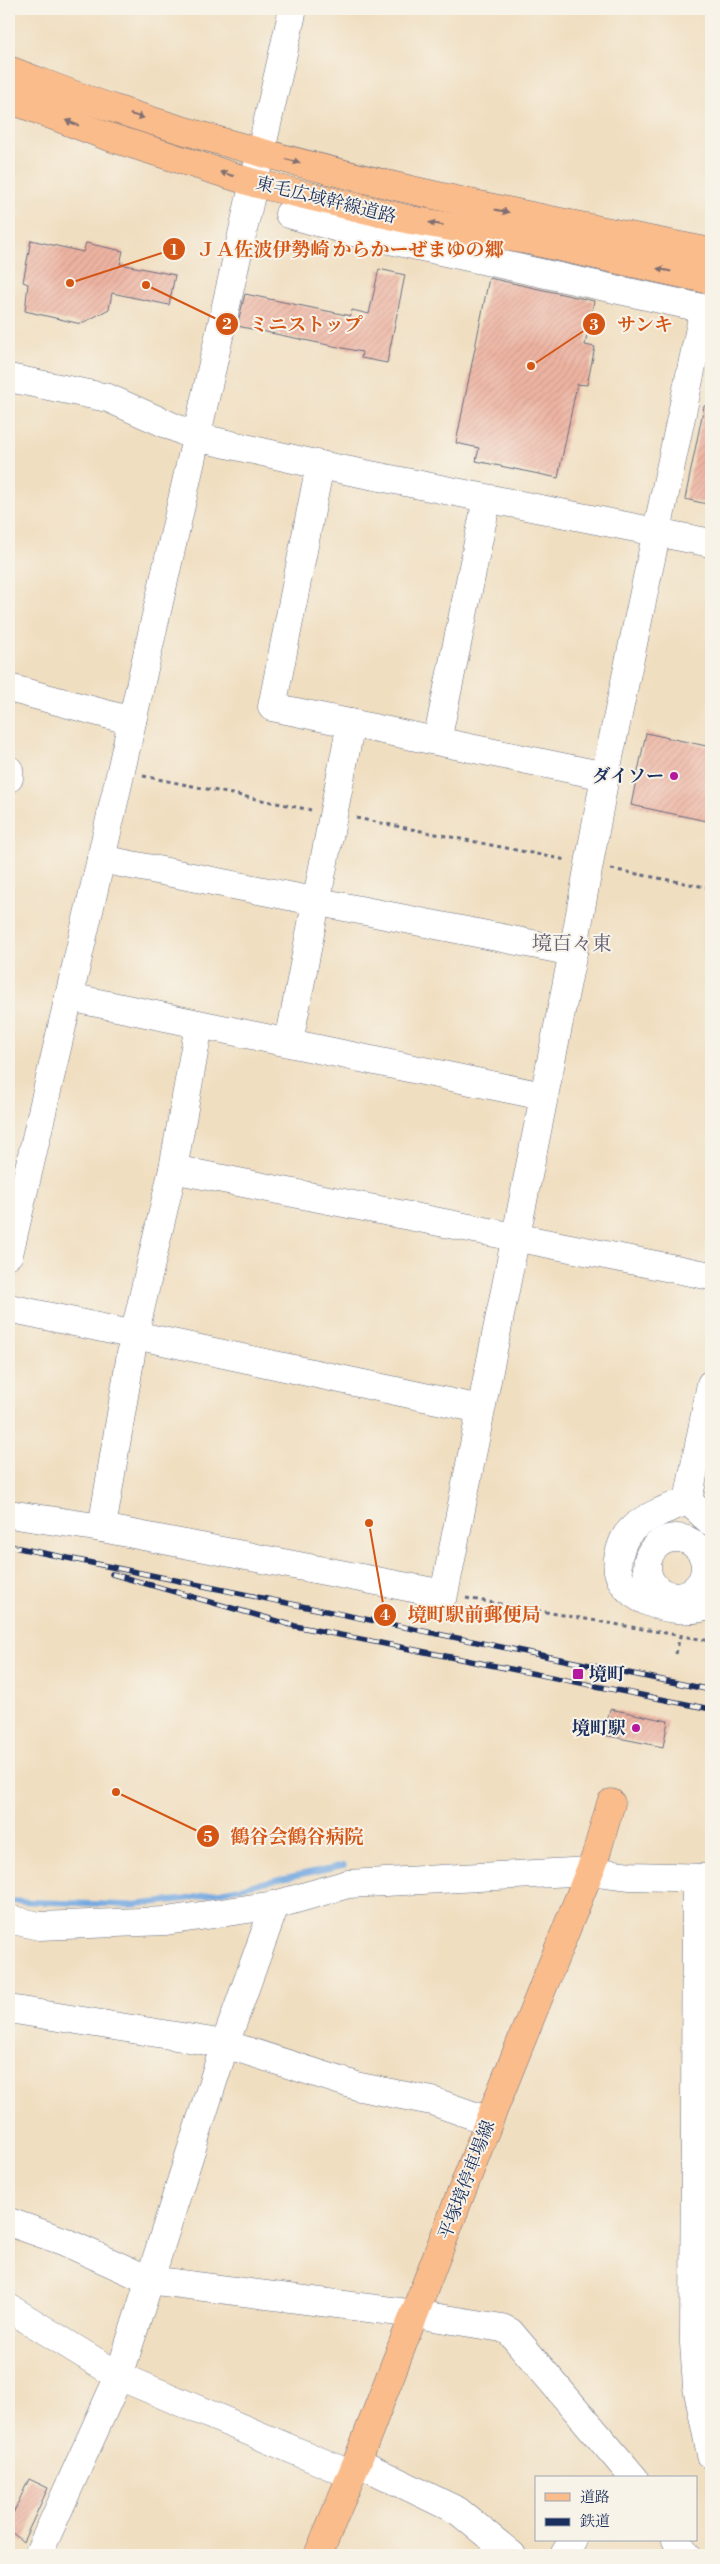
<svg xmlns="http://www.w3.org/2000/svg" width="720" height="2564" viewBox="0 0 720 2564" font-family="'Libre Bodoni','Noto Serif JP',serif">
	<defs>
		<pattern id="building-hatch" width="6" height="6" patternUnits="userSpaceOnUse" patternTransform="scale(1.25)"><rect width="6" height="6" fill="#eeb4a2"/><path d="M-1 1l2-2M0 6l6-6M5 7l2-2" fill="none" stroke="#cc9b8e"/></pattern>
	</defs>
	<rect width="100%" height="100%" fill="#f7f3e8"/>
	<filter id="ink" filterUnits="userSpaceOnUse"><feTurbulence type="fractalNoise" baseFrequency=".02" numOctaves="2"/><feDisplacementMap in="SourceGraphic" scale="10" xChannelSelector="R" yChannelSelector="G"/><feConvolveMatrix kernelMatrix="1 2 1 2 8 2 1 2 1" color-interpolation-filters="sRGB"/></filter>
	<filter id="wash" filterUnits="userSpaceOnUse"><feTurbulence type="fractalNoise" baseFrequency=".0096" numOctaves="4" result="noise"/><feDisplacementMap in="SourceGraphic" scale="20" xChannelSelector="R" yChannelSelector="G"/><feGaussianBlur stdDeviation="1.12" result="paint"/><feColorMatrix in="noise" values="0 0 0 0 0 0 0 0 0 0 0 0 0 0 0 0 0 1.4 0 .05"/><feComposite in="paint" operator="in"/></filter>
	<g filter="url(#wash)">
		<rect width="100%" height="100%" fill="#f0dec0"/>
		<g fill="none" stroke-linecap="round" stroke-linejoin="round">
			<path stroke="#74a9e1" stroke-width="5.5" d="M9,1901l122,4 56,-6 157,-34"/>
		</g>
		<g id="blocks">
			<g fill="url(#building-hatch)">
				<path d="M31,240l52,12 3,-9 37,8 -3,13 55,11 -6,30 -57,-12 -3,16 -28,15 -56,-13 3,-27 -5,-2z"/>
				<path d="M379,269l26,6 -18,88 -26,-5 1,-6 -125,-26 8,-32 106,22 1,-6 17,4z"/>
				<path d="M489,278l105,23 -9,44 10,2 -8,38 -10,-1 -19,94 -82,-17 3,-13 -23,-5z"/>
				<path d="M704,406h7v99l-26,-6z"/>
				<path d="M646,733l65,14v75l-80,-17z"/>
				<path d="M610,1709l58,12 -5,26 -59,-12z"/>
				<path d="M29,2479l19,9 -25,54 -14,-12v-8z"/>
			</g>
		</g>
	</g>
	<g filter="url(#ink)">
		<use href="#blocks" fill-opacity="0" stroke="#666c80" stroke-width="1"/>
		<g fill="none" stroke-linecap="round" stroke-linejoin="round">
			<g stroke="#666c80" stroke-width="29">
				<g id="minor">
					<path d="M289,214l64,18 358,78"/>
					<path d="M9,378l99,20 88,39 124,28 391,78"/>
					<path d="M320,465l-48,242 333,69"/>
					<path d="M9,688l123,33"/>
					<path d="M437,741l50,-242"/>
					<path d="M9,770v8"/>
					<path d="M101,859l472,93"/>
					<path d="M69,997l474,99"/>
					<path d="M289,1042l62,-319"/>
					<path d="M173,1169l538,107"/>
					<path d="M9,1254l92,-395 192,-850"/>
					<path d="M9,1308l471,101"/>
					<path d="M688,1501c-19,7 -43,15 -57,29 -7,7 -9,14 -12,24 -13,46 60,65 92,51"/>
					<path d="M688,1501l23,-117"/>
					<path d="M688,1501l23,21"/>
					<path d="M9,1514l93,14 342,66 129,-642 32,-176 99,-467"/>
					<path d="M102,1528l32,-192 39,-167 26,-144"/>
					<circle cx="676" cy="1567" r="29"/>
					<path d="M696,1878l-2,465 3,44 14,68"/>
					<path d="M9,1919l30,7 127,-5 109,-16 73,-21 242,-13 40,5 81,2"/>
					<path d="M9,2009l216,35 135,43 72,14 57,20"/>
					<path d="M9,2222l54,19 86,39 266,34 87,14 8,4 124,146"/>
					<path d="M9,2308l110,68 233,99"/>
					<path d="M357,2462l101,49 54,44"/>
					<path d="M676,2540l10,15"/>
					<path d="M38,2555l81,-179 106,-332 50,-139"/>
					<path d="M564,2555l9,-15"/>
				</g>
			</g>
			<g stroke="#666c80" stroke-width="29">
				<path id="major" d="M318,2555l39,-93 132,-341 106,-263 16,-55"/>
			</g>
			<g stroke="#666c80" stroke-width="29">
				<g id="highway">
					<path d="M9,70c35,13 71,28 106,39 195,64 396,104 596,143"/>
					<path d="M9,99l97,37 148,47 157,37 121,21 179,39"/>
				</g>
			</g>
			<g stroke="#666c80" stroke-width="3" stroke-dasharray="4 4" stroke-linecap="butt">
				<path d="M143,776l168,34"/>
				<path d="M356,818l210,42"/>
				<path d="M611,869l100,19"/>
				<path d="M466,1598l245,43"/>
				<path d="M676,1654l4,-18"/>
			</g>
			<use href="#minor" stroke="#fff" stroke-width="28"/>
			<use href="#major" stroke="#fabc8b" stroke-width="28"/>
			<use href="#highway" stroke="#fabc8b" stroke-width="28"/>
			<g stroke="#1b2f5e" stroke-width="5.5">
				<g id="rail">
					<path d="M9,1546l702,144"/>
					<path d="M112,1574l183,52 416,83"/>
				</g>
			</g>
			<use href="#rail" stroke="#f7f3e8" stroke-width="4" stroke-dasharray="11" stroke-linecap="butt"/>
		</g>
		<defs><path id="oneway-solid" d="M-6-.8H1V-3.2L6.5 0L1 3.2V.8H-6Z" transform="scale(1.25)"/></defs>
		<g fill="#7f6e72">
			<use href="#oneway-solid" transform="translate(137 116) rotate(16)"/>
			<use href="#oneway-solid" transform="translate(72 123) rotate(-159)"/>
			<use href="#oneway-solid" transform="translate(293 161) rotate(14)"/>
			<use href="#oneway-solid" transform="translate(227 174) rotate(-162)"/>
			<use href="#oneway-solid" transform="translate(502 211) rotate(12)"/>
			<use href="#oneway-solid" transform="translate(436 224) rotate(-170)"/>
			<use href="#oneway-solid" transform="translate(664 270) rotate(-168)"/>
		</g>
	</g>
	<g fill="#b5179e" stroke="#f7f3e8" stroke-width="2">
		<circle cx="674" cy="776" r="5"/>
		<rect x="572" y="1668" width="12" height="12" rx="2.5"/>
		<circle cx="636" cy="1728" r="5"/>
	</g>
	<g text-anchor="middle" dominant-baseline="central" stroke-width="4" stroke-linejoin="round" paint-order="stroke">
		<g font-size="18" fill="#1b2f5e" stroke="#f7f3e8">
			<text transform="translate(326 200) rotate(14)">東毛広域幹線道路</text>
			<text transform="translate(467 2180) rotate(-69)">平塚境停車場線</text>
		</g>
		<g font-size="18" font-weight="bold" fill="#1b2f5e" stroke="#f7f3e8" text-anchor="end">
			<text x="664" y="776">ダイソー</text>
			<text x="589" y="1674" text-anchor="start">境町</text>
			<text x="626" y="1728">境町駅</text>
		</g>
		<g font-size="20" fill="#655e76" stroke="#f7f3e8">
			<text x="572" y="944">境百々東</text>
		</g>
	</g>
	<path fill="none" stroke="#d45514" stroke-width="2" d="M70 283L174 249M146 285L227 324M531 366L594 324M369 1523L385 1615M116 1792L208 1836"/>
	<g fill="#d45514" stroke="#f7f3e8" stroke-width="2">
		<circle cx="70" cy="283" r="5"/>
		<circle cx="146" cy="285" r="5"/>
		<circle cx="531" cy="366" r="5"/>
		<circle cx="369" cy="1523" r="5"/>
		<circle cx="116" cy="1792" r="5"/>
		<circle cx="174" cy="249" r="12"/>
		<circle cx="227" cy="324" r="12"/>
		<circle cx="594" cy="324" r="12"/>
		<circle cx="385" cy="1615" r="12"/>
		<circle cx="208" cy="1836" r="12"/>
	</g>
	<g font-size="15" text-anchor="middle" font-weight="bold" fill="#fff">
		<text x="174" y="255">1</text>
		<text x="227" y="329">2</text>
		<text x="594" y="330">3</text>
		<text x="385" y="1620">4</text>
		<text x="208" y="1842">5</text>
	</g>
	<g font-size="19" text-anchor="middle" font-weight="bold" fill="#d45514" stroke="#f7f3e8" stroke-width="4" stroke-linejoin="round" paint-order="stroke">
		<text x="350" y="256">ＪＡ佐波伊勢崎 からかーぜまゆの郷</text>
		<text x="306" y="331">ミニストップ</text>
		<text x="645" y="331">サンキ</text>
		<text x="474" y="1621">境町駅前郵便局</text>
		<text x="297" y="1843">鶴谷会鶴谷病院</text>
	</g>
	<rect width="720" height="2564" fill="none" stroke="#f7f3e8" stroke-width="30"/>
	<rect x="535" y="2476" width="162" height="65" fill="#f7f3e8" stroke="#9fa5b1"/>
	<rect x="545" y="2493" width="25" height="8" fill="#fabc8b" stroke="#9fa5b1"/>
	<text x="580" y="2502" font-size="15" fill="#1b2f5e">道路</text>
	<rect x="545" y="2518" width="25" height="8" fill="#1b2f5e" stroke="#9fa5b1"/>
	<text x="580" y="2526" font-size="15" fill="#1b2f5e">鉄道</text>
</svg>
